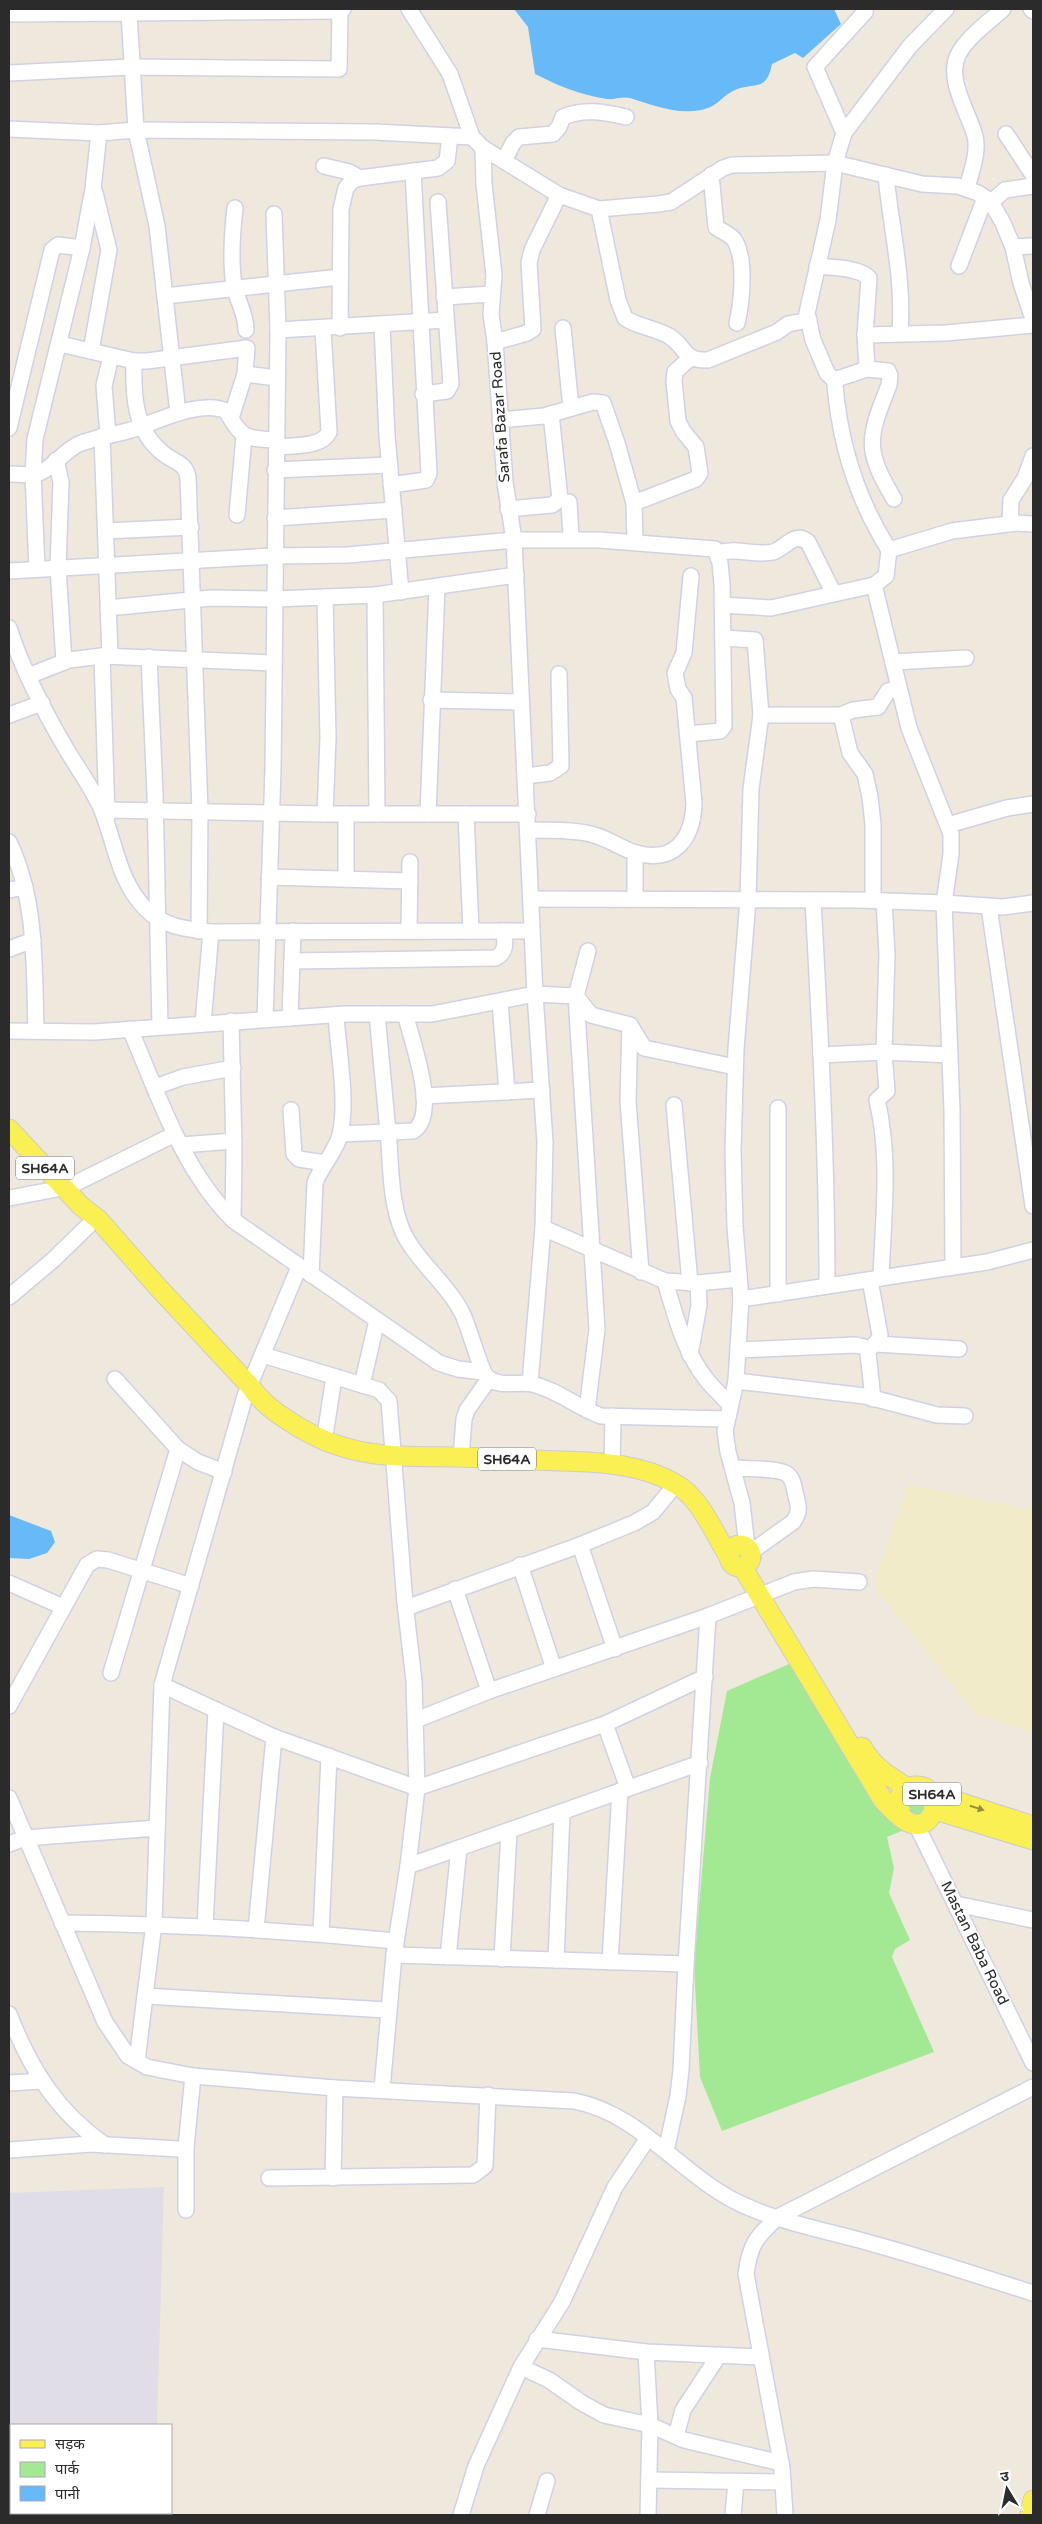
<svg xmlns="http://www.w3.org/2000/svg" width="1042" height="2524" viewBox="0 0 1042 2524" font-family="'Varela Round','Noto Sans Devanagari',sans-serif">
	<rect width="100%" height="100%" fill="#eee9dc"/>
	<path fill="#e1dde6" d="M164,2187l-7,238h-146v88h143v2h-145v-322z"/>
	<path fill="#f1ebca" d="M908,1484l125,26v222l-58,-18 -99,-125 -1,-11z"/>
	<g fill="#a3e994">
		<path d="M798,1660l106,170 -17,7 7,31 -5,25 21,47 -15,9 -3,8 42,95 -212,79 -22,-54 -6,-111 16,-188 17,-87z"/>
		<path d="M914,1794l9,3 4,9 -6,9h-11l-5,-15z"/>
	</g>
	<g fill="#67b9f8">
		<path d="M514,9h320l7,15 -38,34 -8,-5 -23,11c-6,30 -19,17 -39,27 -15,8 -14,15 -32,19 -25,5 -48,-5 -71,-12 -8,-2 -16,2 -23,1 -27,-4 -48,-13 -72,-25l-7,-47z"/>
		<path d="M9,1515l42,16 4,11 -8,11 -18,6 -20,-1z"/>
	</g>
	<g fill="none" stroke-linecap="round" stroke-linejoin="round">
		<g stroke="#d1d1e5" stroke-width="18">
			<g id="minor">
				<path d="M409,9l41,65 22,63 11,11 76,47 40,14 59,-5 13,-2 52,-34 9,-3 103,-2 87,21 36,2 20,7 13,9 12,21 10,24 8,36 12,36"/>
				<path d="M946,9l-36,37 -66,87 -9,30 -7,57 -21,93 6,27 14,33 7,7 1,5c5,60 22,114 54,165l63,-19 64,-8 17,1"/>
				<path d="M1031,9l2,2"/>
				<path d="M129,13l211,-2"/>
				<path d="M9,14l120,-1 7,117 21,96 21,187"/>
				<path d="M9,73l122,-6 208,2 1,-58 3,-2"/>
				<path d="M9,129l90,4 37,-3 239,2 97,5"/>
				<path d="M844,133l-29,-66 50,-55 -2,-3"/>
				<path d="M1006,134l27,41"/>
				<path d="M483,148l1,36 10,91 -3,39 4,28 10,140 9,58 21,454 10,148 -2,86 -13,155"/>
				<path d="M504,161l9,-18 6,-6 34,-3 6,-7 4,-10c21,-9 42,-5 63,0"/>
				<path d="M324,166l25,6 11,6"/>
				<path d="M711,175l5,52c6,5 15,7 19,14 11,19 7,61 2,82"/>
				<path d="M886,175c5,56 18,101 14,158"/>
				<path d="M967,188c4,-16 12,-35 8,-52 -6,-23 -29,-56 -17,-81 9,-18 31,-33 45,-46"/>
				<path d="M991,202l14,-12 28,-4"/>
				<path d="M235,208c-3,26 -5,52 -1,77 3,16 12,28 12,45"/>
				<path d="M599,209l19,91 7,18c13,9 30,10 44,18 18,11 13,25 39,24l69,-28 11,-8 21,-4"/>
				<path d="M1013,247l20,-1"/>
				<path d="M817,266c14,2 42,1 52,12l-4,57 2,34"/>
				<path d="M959,266l26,-68"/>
				<path d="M165,296l175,-19"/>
				<path d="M444,297l48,-3"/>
				<path d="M382,325l5,111 14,156"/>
				<path d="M340,328l1,-119 5,-21 7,-8 7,-2 78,-10 9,-7 3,-24"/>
				<path d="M563,328l8,80"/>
				<path d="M278,330l168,-10"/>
				<path d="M865,335l81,-2 87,-8"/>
				<path d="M495,342l32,-9 6,-4 -4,-66 3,-13 27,-55"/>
				<path d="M60,344l74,17h13l100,-13 -2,26 32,4"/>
				<path d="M91,351l18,-101 -14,-57"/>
				<path d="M134,361c-1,34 0,70 30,93 11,9 21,8 24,23l12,334 -1,120"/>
				<path d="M834,380l33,-11 21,2 2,5 -1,9c-21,53 -25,64 5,114"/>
				<path d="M423,394l24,-3 4,-7 -13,-182"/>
				<path d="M231,418l14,-44"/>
				<path d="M500,420l44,-4 49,-14 10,1 14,40 17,60 1,39"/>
				<path d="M9,428l43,-178 6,-5 24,3"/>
				<path d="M108,435l-4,-49 7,-30"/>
				<path d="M102,436l8,220"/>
				<path d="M277,447c15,-2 45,1 52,-15l-6,-103"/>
				<path d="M56,460l5,22 -3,86 6,94"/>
				<path d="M275,470l114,-5"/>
				<path d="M9,474c9,0 21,2 30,-1 16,-6 24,-22 40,-29 17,-7 35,-9 52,-14 25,-8 70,-31 95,-19 16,27 19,28 51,29"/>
				<path d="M391,485l35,-5 3,-7 -16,-302"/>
				<path d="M569,502l2,36"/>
				<path d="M634,503l62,-24 4,-6 -4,-26 -13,-16 -5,-10 -4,-40 1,-9 15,-14"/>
				<path d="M508,509l44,-4 8,-6 -9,-85"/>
				<path d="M237,515l7,-79"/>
				<path d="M275,518l119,-8"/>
				<path d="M1010,524l1,-24 14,-22 8,-22"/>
				<path d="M106,531l85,-4"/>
				<path d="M718,553c18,-6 37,3 55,-1 13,-4 21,-21 35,-10l25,50"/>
				<path d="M37,569l-4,-95 2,-35 47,-191 11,-59 6,-56"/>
				<path d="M9,571l265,-15 74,-1 166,-15h85l116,9 5,14 2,21 2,142 -4,5 -32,3"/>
				<path d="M375,595l2,219"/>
				<path d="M722,605l49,3 103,-23 12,-9 3,-26"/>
				<path d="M108,608l103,-10 64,1 100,-4 141,-20"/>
				<path d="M9,628c14,44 36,85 59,124 11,18 24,36 33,56 14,33 17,73 44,100 18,19 41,21 66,24l321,-1"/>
				<path d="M723,638l32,2 6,75 -10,74 -3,111 -12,149 -3,102 2,76 6,72 -5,82 -11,50 3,21 14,51 5,44"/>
				<path d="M102,656l5,161"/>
				<path d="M149,657l6,137 5,233"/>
				<path d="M893,662l73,-4"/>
				<path d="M28,676l41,-16 33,-4 170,7"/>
				<path d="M431,700l90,2"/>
				<path d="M9,715l33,-12"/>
				<path d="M761,715h80l12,-5 25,-3 10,-16 11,-3"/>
				<path d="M841,715l9,38 15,21 5,23 3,27v76"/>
				<path d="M526,776l24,-3 11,-7 -2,-92"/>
				<path d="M107,810l218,4h203"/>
				<path d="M325,814l3,-76 -3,-141"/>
				<path d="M346,814v65"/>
				<path d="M428,814l9,-227"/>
				<path d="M466,814l5,117"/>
				<path d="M948,825l59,-17 26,-4"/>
				<path d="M529,830c21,1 45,-1 65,5 15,4 28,14 42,18 39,11 57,-15 58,-50l-10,-105 -6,-9 -3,-16 9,-20 7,-77"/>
				<path d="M9,842c28,58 25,125 27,188"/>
				<path d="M269,877l141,4"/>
				<path d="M9,890l16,-3"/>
				<path d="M531,899l328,1 85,3 7,-49v-20l-42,-106 -35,-143"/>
				<path d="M635,899v-46"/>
				<path d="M813,900c7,129 14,257 14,386"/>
				<path d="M989,907l44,299"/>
				<path d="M409,931l1,-69"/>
				<path d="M9,949l24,-9"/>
				<path d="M292,961l204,-3c11,-7 9,-15 8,-27"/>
				<path d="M500,1002l7,90"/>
				<path d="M377,1014c4,43 8,86 12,129 2,29 2,62 14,89 14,30 46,53 60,83 6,12 18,58 25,63 13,10 30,3 44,6 26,6 44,23 69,32l125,3"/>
				<path d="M290,1018l3,-87"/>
				<path d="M265,1019l8,-250 5,-439 -4,-116"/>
				<path d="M231,1021l3,130 -1,69"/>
				<path d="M203,1023l8,-91"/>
				<path d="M630,1025l-2,76 13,171"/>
				<path d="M130,1029c28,65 52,140 103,191l206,143 19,6 25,3"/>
				<path d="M9,1031l85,1 251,-18h87l103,-20 41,2 15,19 39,10 14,23 91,19"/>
				<path d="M821,1055l63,-3 66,3"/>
				<path d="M155,1087l28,-10 50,-9"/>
				<path d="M424,1096l118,-6"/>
				<path d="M674,1105l16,178"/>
				<path d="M778,1108v186"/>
				<path d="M291,1110l3,44 5,5 26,4"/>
				<path d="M340,1134l73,-3c27,-15 -2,-93 -8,-117"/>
				<path d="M181,1145l53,-4"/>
				<path d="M9,1198l59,-11 107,-53"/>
				<path d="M543,1228l122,53 33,2 41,-4"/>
				<path d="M953,1267l-1,-157 -8,-207 59,4 30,-4"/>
				<path d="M311,1275l4,-92c6,-17 20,-30 25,-48 8,-35 -2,-84 -4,-120"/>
				<path d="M881,1278c2,-60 10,-119 -4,-178l10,-9 -3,-39 3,-98 -3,-53"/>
				<path d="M870,1280l10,55c-1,9 -10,10 -12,18l5,46"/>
				<path d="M665,1281c10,34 19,70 41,98 7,9 16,17 24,26"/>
				<path d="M9,1297l44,-37 36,-35"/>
				<path d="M741,1299l246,-37 46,-12"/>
				<path d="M876,1344l83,5"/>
				<path d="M738,1350l117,-5 15,3"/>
				<path d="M263,1355l116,35 10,11 16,202 9,78 3,107 -9,78 -14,89 -12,134"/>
				<path d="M690,1355l9,-50 -1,-22"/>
				<path d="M115,1379l63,70 20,13 26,10"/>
				<path d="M736,1381l129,15 72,19 28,1"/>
				<path d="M362,1385l15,-65"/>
				<path d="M587,1410l10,-81 -21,-333 12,-45"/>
				<path d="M324,1442l10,-65"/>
				<path d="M461,1457l3,-38 3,-9 22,-31"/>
				<path d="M612,1464l1,-48"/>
				<path d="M733,1468c12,1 46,0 54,6 7,5 7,15 9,22 3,11 4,16 -3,26l-42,30"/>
				<path d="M580,1545l35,104"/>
				<path d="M520,1565l34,104"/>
				<path d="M9,1583l54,24"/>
				<path d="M406,1608l174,-63 54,-22 19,-11 23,-28"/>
				<path d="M111,1673l67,-224"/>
				<path d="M162,1685l112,52 143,51 188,-64 100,-47"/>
				<path d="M489,1691l219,-75 86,-34 19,-3 46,3"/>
				<path d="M9,1706l78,-141 10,-6 11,1 83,26"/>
				<path d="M416,1720l73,-29 -34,-102"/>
				<path d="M605,1724l23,64"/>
				<path d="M9,1798l96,224 23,34 19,11 46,9 142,12 239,13c64,12 104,70 159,99 42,22 92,30 137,43 55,15 109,33 163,50"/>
				<path d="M916,1824l117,239"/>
				<path d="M9,1844l16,-6 132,-10"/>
				<path d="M408,1866l292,-103"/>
				<path d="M956,1904l77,16"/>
				<path d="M62,1923c112,1 223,7 334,18"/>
				<path d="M205,1926l11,-216"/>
				<path d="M256,1930l18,-193"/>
				<path d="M321,1933l8,-177"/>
				<path d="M394,1955l292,9"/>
				<path d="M448,1957l11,-109"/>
				<path d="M502,1959l7,-128"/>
				<path d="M556,1960l6,-148"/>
				<path d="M610,1962l10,-171"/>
				<path d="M145,1996l242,14"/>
				<path d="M9,2014c21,54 48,98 96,131"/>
				<path d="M137,2061l17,-138 8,-238 83,-289 54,-129"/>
				<path d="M9,2083l33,-2"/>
				<path d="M9,2150l82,-6 88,5 7,-2 7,-71"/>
				<path d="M666,2151l12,-55 3,-26 5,-106 22,-348"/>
				<path d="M269,2178l204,-3 12,-9 3,-71"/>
				<path d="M333,2178l2,-90"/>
				<path d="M186,2210v-63"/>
				<path d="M537,2339l109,13 114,5"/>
				<path d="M646,2352l4,73 -2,90"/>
				<path d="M521,2367l28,13 33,23 22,12 46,10 34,15 97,23"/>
				<path d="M676,2436l7,-26 36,-55"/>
				<path d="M649,2480l134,2"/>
				<path d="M461,2515l15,-49 45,-99 41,-65 53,-115 33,-49"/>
				<path d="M537,2515l10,-34"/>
				<path d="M733,2515l3,-33"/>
				<path d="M785,2515l-3,-47 -36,-194c4,-30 10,-37 32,-57l255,-130"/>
			</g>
		</g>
		<g stroke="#ccc" stroke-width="21">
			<g id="major">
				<path d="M9,1129l72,77 17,13 58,66 94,101c10,15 23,25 39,35 58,39 104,35 170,36 35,1 69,3 103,4 38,1 80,3 114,23 25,15 38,49 53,73"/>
				<circle cx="740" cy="1556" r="11"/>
				<path d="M743,1568l140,232c7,7 17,19 27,23 28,10 34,-39 5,-37 -9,1 -14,6 -17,14l3,16"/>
				<path d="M862,1747c11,20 28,30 46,41"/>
				<path d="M931,1793l102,33"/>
				<path d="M935,1810l98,30"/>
				<path d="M1030,2515l3,-15"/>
			</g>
		</g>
		<use href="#minor" stroke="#fff" stroke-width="15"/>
		<use href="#major" stroke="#fbf053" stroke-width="19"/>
	</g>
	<defs><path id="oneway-solid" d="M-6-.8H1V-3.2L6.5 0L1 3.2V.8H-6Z" transform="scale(1.25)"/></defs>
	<use fill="#938e3f" href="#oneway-solid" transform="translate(977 1808) rotate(18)"/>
	<g text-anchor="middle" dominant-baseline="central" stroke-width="4" stroke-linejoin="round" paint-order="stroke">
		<g fill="#fff" stroke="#6b6b6b" stroke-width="1">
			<rect x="16" y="1156.5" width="58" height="23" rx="4"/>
			<rect x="478" y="1447.5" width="58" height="23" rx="4"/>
			<rect x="903" y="1782.5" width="58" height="23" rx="4"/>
		</g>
		<g font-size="14" font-weight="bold" fill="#2b2b2b">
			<text x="45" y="1168">SH64A</text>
			<text x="507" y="1459">SH64A</text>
			<text x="932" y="1794">SH64A</text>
		</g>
		<g font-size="15" fill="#2b2b2b" stroke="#fff">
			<text transform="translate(500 417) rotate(-94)">Sarafa Bazar Road</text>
			<text transform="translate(975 1943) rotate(64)">Mastan Baba Road</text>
		</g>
	</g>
	<rect width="1042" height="2524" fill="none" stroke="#2b2b2b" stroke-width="20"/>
	<rect x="10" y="2424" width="162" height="90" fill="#ffffff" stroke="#aaaaaa"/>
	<rect x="20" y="2440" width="25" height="8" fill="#fbf053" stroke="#aaaaaa"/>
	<text x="55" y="2449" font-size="15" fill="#2b2b2b">सड़क</text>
	<rect x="20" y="2462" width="25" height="15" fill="#a3e994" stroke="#aaaaaa"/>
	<text x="55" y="2474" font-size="15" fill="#2b2b2b">पार्क</text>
	<rect x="20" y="2486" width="25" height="15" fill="#67b9f8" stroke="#aaaaaa"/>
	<text x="55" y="2499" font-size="15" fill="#2b2b2b">पानी</text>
	<g transform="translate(1007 2489) rotate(350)" stroke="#ffffff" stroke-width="4" paint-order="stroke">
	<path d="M0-4L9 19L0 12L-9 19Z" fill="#2b2b2b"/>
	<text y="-8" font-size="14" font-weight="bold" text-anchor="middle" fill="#2b2b2b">उ</text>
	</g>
</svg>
